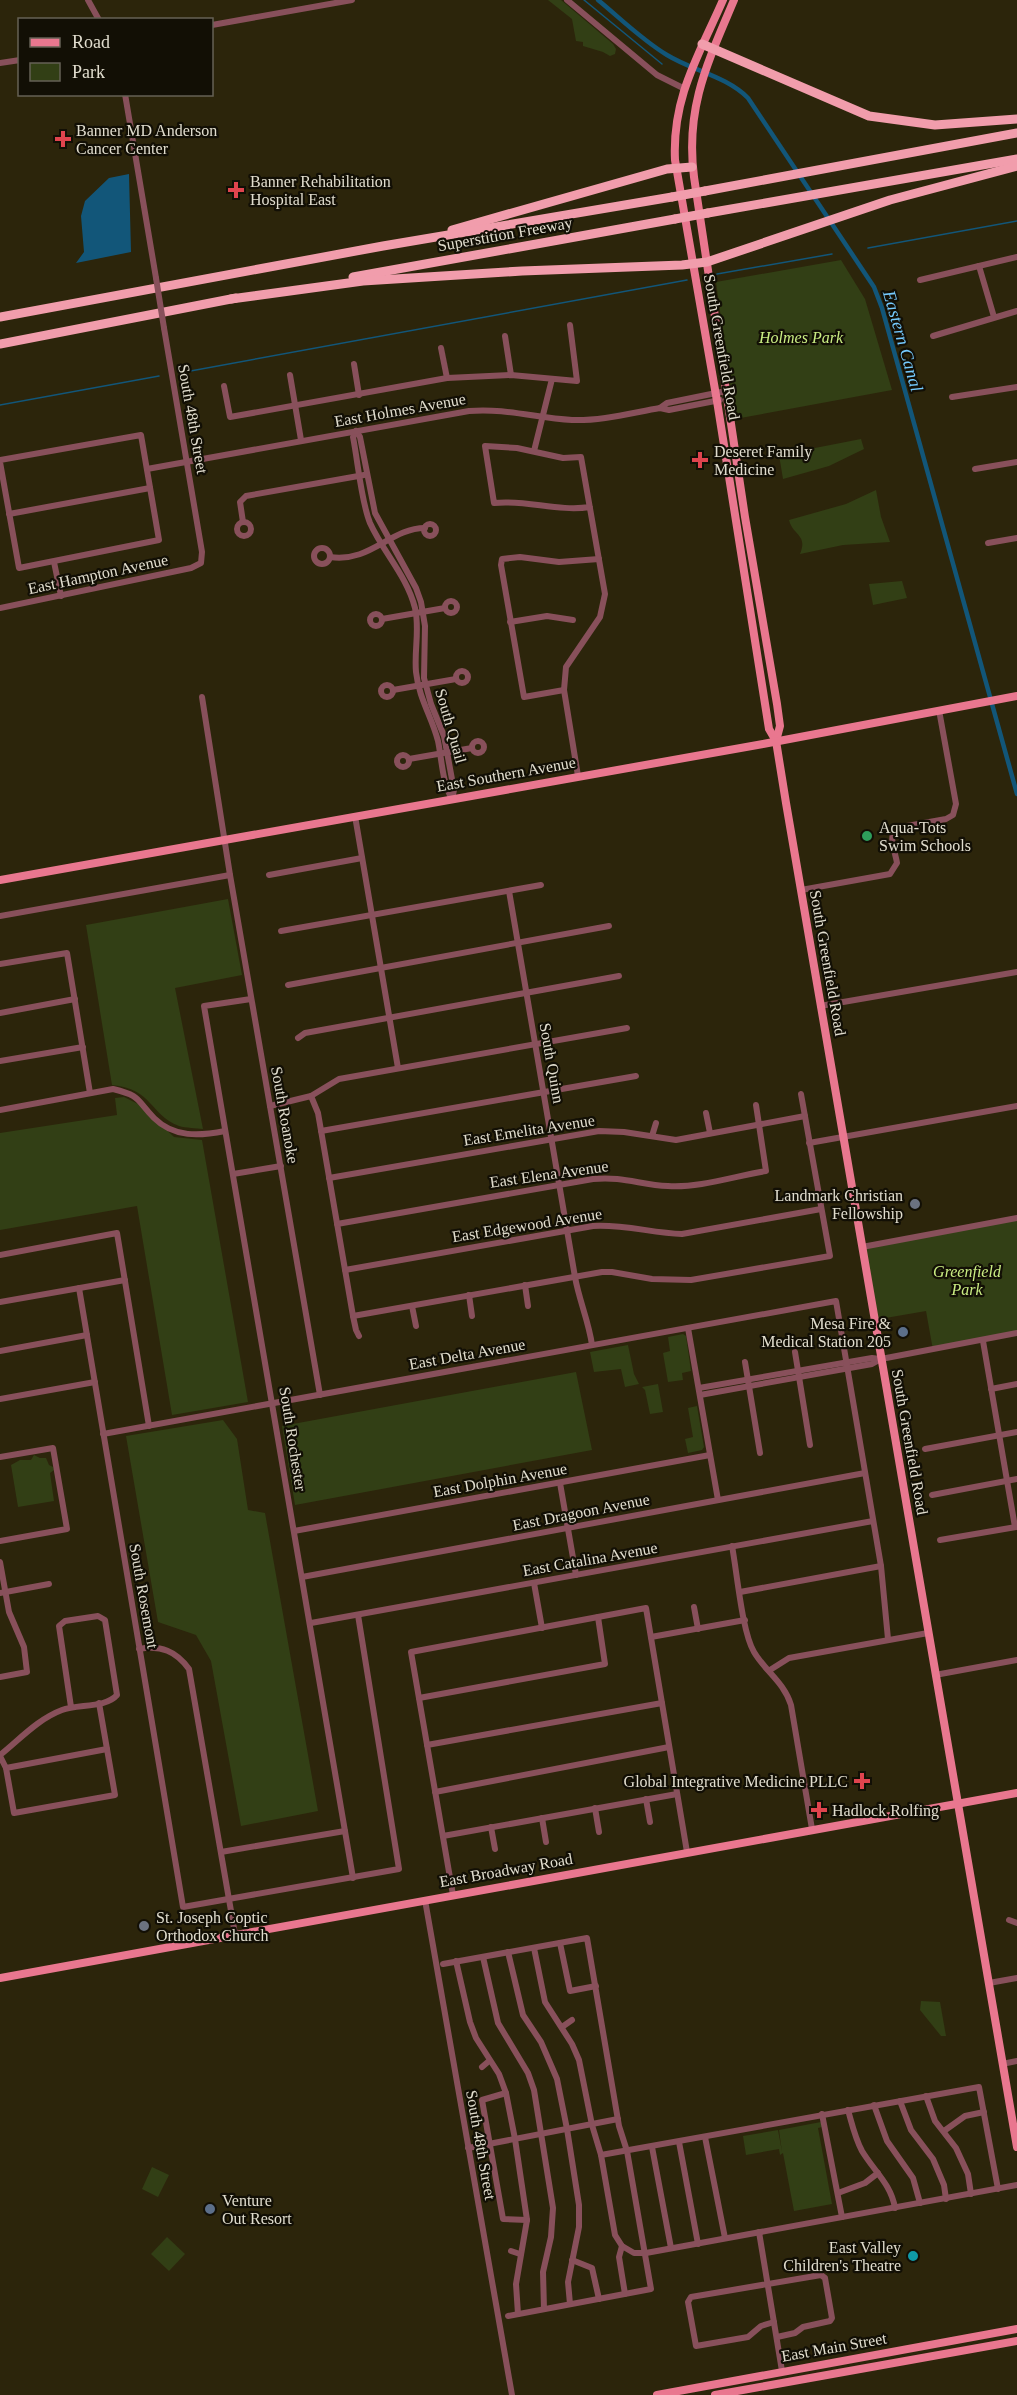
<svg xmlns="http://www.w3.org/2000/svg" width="1017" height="2395" viewBox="0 0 1017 2395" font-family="'Times New Roman',serif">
	<rect width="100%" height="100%" fill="#2c250b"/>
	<g fill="#323f15">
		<path d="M548,0h13l52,44 3,5 -1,5 -5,2 -7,-4 -20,-6v-4l-7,-1 -4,-22z"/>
		<path d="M841,260l24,39 27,91 -157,29 -19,-137z"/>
		<path d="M861,439l3,10 -35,17 -46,13 -4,-24z"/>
		<path d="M876,490l5,27 9,25 -47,3 -43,9c8,-20 -7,-18 -11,-34l57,-16z"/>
		<path d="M902,581l5,17 -34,7 -4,-21z"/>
		<path d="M228,899l14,76 -67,13 28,141c-7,-1 -17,-1 -24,-3 -29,-11 -26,-37 -67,-41l-26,-160z"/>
		<path d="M124,1097l16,8 34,32 28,3 46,262 -76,13 -35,-209 -137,24v-97l117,-18 -2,-17z"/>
		<path d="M1017,1218v115l-84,17 -7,-39 -52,9 -12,-73z"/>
		<path d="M683,1334l3,2 5,35 -9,2 1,7 -15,2 -5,-29 7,-2 -2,-14z"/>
		<path d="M628,1345l6,29 5,10 -14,3 -4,-18 -27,3 -4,-20z"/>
		<path d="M576,1372l16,78 -297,55 -13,-79z"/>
		<path d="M658,1384l5,28 -13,2 -5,-24 -3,-3z"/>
		<path d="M697,1406l7,41 -2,3 -14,3 -3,-14 8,-2 -5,-29z"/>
		<path d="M223,1420l14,19 11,71 17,3 53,298 -77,15 -30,-165 -15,-26 -38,-13 -32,-186z"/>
		<path d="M34,1455l6,3h6l3,7 4,2 1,3 -4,3 4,28 -36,6 -7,-42 9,-5h11z"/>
		<path d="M921,2001l19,1 6,34h-5l-21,-26z"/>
		<path d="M821,2122l1,5 -4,1 14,76 -38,7 -11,-58 -3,2 -1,-6 -33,6 -3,-19 35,-6 4,22 -3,-22z"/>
		<path d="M152,2167l17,8 -11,22 -16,-8z"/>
		<path d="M167,2237l18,17 -16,17 -18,-17z"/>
	</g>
	<path fill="#125679" d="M129,174l2,78 -55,11 8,-11 -3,-36 4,-15 24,-23z"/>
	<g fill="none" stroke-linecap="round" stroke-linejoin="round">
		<g stroke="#125679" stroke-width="1.5">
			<path d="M584,0l78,64"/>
			<path d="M868,248l149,-27"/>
			<path d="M717,274l115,-20"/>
			<path d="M185,372l502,-92"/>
			<path d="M0,405l159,-29"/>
		</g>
		<path stroke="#125679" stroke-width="4.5" d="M598,0c22,18 44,40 69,55 26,16 59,21 81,43l126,189 8,21 135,486"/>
		<g stroke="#88505b" stroke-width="6">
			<path d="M88,0l11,20"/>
			<path d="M567,0l90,75 26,13"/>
			<path d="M212,25l140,-25"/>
			<path d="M0,63l20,-3"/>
			<path d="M125,94l31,184"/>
			<path d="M979,266l15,51"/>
			<path d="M920,280l97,-23"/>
			<path d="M505,336l6,39"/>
			<path d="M933,336l84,-25"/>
			<path d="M441,348l6,30"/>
			<path d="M354,364l5,31"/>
			<path d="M290,375l11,65"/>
			<path d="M224,386l6,31 217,-39 64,-3 66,6 -7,-56"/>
			<path d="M952,397l65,-10"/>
			<path d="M660,408l7,-5 59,-12"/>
			<path d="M356,431l-3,6c5,25 8,64 17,86 13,29 37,53 45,85 5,21 -1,42 1,64 3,27 16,45 22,69 4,19 4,41 14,58"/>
			<path d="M356,431l4,6 15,76 41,75 5,14 4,24 -1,52 7,26 13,32 10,54 -2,9"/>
			<path d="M534,451l18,-72"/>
			<path d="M0,460l141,-25 18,105 -140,28 -19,-106"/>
			<path d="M147,469l322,-58c37,-3 67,7 103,9 29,1 59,-7 88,-12l9,2 51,-10"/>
			<path d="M975,469l42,-7"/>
			<path d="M9,514l141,-26"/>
			<path d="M243,522l-3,-20 6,-6 118,-21"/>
			<circle cx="244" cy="529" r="7"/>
			<circle cx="430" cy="530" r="6"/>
			<path d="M988,543l29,-5"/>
			<circle cx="322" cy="556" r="8"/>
			<path d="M330,557c41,6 60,-29 95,-29"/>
			<path d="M54,562l7,34"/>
			<circle cx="451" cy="607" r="6"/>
			<path d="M0,608l191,-40 10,-5 1,-11 -38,-224"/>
			<circle cx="376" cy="620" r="6"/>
			<path d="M382,619l63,-11"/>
			<path d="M510,622l37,-6 26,4"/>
			<circle cx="462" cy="677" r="6"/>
			<circle cx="387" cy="691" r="6"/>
			<path d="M393,690l63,-11"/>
			<path d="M564,690l-40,7 -23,-132 1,-6 18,-2 39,5 40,-3"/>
			<path d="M202,697l28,178 90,520"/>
			<circle cx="478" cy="747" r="6"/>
			<circle cx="403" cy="761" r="6"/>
			<path d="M409,759l63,-11"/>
			<path d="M578,776l-14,-86 2,-23 34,-50 5,-23 -24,-137 -18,1 -46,-10 -32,-2 9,57c32,-4 63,9 96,4"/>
			<path d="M355,816l43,252"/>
			<path d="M269,875l93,-17"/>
			<path d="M801,890l89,-16 7,-11c-2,-12 -9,-26 -1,-35l50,-9 7,-4 3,-11 -17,-94"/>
			<path d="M509,891l66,386c4,23 14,45 17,68"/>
			<path d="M0,916l230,-41"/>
			<path d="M281,931l260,-46"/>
			<path d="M0,964l67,-11 23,140"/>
			<path d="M288,985l321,-59"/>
			<path d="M251,999l-47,7 149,872"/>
			<path d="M820,1006l197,-34"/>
			<path d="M0,1013l75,-14"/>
			<path d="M298,1038l7,-5 314,-57"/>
			<path d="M0,1061l83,-14"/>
			<path d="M311,1096l7,17 35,203 3,14 3,6"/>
			<path d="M270,1106l41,-10 28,-17 288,-51"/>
			<path d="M0,1110l113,-21c29,7 23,11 41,29 20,20 46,18 71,13"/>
			<path d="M706,1113l4,20"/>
			<path d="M321,1131l315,-55"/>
			<path d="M652,1136l4,-13"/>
			<path d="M809,1143l208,-37"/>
			<path d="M233,1174l48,-8"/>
			<path d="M329,1178l270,-47 25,1 52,8 129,-24"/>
			<path d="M337,1224l256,-45c30,-3 48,6 75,7 32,2 67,-10 98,-15l-10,-66"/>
			<path d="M862,1247l155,-29"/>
			<path d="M0,1255l117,-22 32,193"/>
			<path d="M345,1270l248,-44c30,-2 59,7 89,8l139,-25"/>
			<path d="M525,1285l3,21"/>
			<path d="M79,1288l104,619 216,-38 -41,-254"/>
			<path d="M469,1295l3,21"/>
			<path d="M0,1302l125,-22"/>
			<path d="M412,1306l4,20"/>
			<path d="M353,1316l249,-44h10l40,7 39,1 139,-24 -29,-162"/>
			<path d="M688,1328l30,172"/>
			<path d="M983,1341l32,186"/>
			<path d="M0,1351l87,-16"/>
			<path d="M795,1352l15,93"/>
			<path d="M745,1362l15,91"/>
			<path d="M699,1388l173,-30 8,1"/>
			<path d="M991,1389l26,-5"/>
			<path d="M700,1395l172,-31 9,-5 136,-26"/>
			<path d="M0,1399l95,-17"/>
			<path d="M103,1434l733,-133 45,265 7,73"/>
			<path d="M925,1449l92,-17"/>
			<path d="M0,1457l53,-9 14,81 -67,12"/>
			<path d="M560,1483l16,92"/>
			<path d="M932,1495l85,-16"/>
			<path d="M294,1531l416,-76"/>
			<path d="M940,1540l76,-13"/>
			<path d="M732,1546c5,26 10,86 22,106 11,19 30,30 37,53l21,124"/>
			<path d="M0,1562l9,50 15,35 3,25 -27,5"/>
			<path d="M302,1577l563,-104"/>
			<path d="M534,1583l8,45"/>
			<path d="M740,1592l141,-26"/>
			<path d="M0,1593l49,-9"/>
			<path d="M694,1607l4,22"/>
			<path d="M311,1623l562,-102"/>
			<path d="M651,1637l94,-17"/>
			<path d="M139,1649c22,-4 37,2 50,20l46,265"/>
			<path d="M770,1670l19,-12 139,-25"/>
			<path d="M935,1675l82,-15"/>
			<path d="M419,1698l186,-34 -7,-47"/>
			<path d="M427,1745l235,-42"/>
			<path d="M0,1755c20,-16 38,-36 62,-45 16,-6 44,-2 55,-15l-12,-75 -7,-4 -33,5 -6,5 12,81"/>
			<path d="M0,1756l6,12 8,45 101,-18 -16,-92"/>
			<path d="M6,1768l101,-19"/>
			<path d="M435,1792l234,-45"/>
			<path d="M646,1799l4,23"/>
			<path d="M595,1808l4,24"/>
			<path d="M542,1818l4,24"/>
			<path d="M491,1827l4,22"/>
			<path d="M443,1836l234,-42"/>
			<path d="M221,1852l124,-21"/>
			<path d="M453,1895l-42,-243 235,-44 41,244"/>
			<path d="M425,1900l87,495"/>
			<path d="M1009,1920l8,3"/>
			<path d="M560,1943l10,48 26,-5"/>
			<path d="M534,1948l11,54 27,42 7,16 13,65 9,30 14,80 7,11 -3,11 6,37"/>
			<path d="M508,1952l15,63 18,27 16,37 10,50 12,76v22l-11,55 2,22"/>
			<path d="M483,1957l15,66 30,50 6,17 19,118 -2,29 -8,35 1,37"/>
			<path d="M456,1961l14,61 6,16 23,36 7,19 9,46 12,81 -11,64 2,30"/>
			<path d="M443,1964l144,-26 32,188 8,25 24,138 -143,27"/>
			<path d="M989,1983l28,-5"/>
			<path d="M562,2027l10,-7"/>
			<path d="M1002,2064l15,-3"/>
			<path d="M482,2067l7,-6"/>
			<path d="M506,2093l-24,7 21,119 24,1"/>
			<path d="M926,2096l9,25 21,27 12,26 3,20"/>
			<path d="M900,2101l11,29 22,29 11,26 2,14"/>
			<path d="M874,2105l13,36 26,37 7,25"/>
			<path d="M848,2110c4,14 7,28 14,41 12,20 29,33 33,57"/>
			<path d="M822,2114l20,103"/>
			<path d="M944,2131l21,-15 19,-4"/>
			<path d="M705,2137l20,101"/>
			<path d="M679,2142l19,102"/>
			<path d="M652,2147l19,101"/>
			<path d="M468,2148l150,-29"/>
			<path d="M601,2155l378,-68 19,102"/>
			<path d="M838,2193l27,-10 13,-10"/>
			<path d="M759,2232l23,139"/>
			<path d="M622,2246l12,7h12l371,-68"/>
			<path d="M511,2251l9,3"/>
			<path d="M572,2260l20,8 7,31"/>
			<path d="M774,2322l-13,4 -13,11 -52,9 -8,-44 3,-5 130,-22 4,3 7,40 -2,3 -27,6 -8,6 -18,4"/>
		</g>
		<g stroke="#e9778f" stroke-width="8">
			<path d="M723,0c-24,55 -51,97 -48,160l42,241 52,328 7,12"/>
			<path d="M734,0c-26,62 -49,107 -40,177l51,340 32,187 3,22 -4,15 10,62 231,1344"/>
			<path d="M0,880l763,-136 254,-48"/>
			<path d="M0,1978l1017,-185"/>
			<path d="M657,2395l360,-66"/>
			<path d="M715,2395l302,-54"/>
		</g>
		<g stroke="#f19dac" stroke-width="9">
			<path d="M702,44l167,72 66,9 82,-6"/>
			<path d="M705,191l312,-58"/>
			<path d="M708,213l309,-54"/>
			<path d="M452,230l215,-61 25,-2"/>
			<path d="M353,277l322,-58"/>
			<path d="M231,299l132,-18 159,-10 160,-6 25,-3 183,-62 127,-34"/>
			<path d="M0,317l383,-71 289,-49"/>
			<path d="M0,344l236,-46"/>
		</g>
		<path stroke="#88505b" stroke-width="6" d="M156,278l8,50"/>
		<g stroke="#f19dac" stroke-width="9">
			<path d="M672,197l33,-6"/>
			<path d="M675,219l33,-6"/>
		</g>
	</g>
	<g fill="#e0444e" stroke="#120f05" stroke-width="2">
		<path d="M60 130h6v6h6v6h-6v6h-6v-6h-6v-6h6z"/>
		<path d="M233 181h6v6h6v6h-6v6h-6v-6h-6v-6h6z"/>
		<path d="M697 451h6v6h6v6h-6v6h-6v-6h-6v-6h6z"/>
		<path d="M859 1772h6v6h6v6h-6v6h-6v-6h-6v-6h6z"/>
		<path d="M816 1801h6v6h6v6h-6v6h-6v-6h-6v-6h6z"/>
	</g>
	<circle fill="#2e9e5b" stroke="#120f05" stroke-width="2" cx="867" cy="836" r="6"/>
	<g fill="#6b7280" stroke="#120f05" stroke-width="2">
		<circle cx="915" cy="1204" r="6"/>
		<circle cx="144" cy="1926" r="6"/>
	</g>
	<g fill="#5c6f8a" stroke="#120f05" stroke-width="2">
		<circle cx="903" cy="1332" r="6"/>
		<circle cx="210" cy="2209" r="6"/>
	</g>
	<circle fill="#0f9aa8" stroke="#120f05" stroke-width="2" cx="913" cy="2256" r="6"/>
	<g text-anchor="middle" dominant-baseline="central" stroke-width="4.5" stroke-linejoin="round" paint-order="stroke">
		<g font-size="16" fill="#e1ddce" stroke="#120f05" text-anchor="start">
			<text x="76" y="130">Banner MD Anderson<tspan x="76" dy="18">Cancer Center</tspan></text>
			<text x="250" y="181">Banner Rehabilitation<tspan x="250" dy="18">Hospital East</tspan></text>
			<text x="714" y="451">Deseret Family<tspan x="714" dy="18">Medicine</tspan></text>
			<text x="879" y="827">Aqua-Tots<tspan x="879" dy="18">Swim Schools</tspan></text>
			<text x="903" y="1195" text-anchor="end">Landmark Christian<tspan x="903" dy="18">Fellowship</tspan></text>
			<text x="891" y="1323" text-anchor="end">Mesa Fire &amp;<tspan x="891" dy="18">Medical Station 205</tspan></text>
			<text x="848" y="1781" text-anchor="end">Global Integrative Medicine PLLC</text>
			<text x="832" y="1810">Hadlock Rolfing</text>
			<text x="156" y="1917">St. Joseph Coptic<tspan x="156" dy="18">Orthodox Church</tspan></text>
			<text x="222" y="2200">Venture<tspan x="222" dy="18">Out Resort</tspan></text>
			<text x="901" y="2247" text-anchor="end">East Valley<tspan x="901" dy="18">Children's Theatre</tspan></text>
		</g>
		<g font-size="16" fill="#e1ddce" stroke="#120f05">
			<text transform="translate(505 234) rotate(-10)">Superstition Freeway</text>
			<text transform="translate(722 347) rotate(80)">South Greenfield Road</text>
			<text transform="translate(400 410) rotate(-10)">East Holmes Avenue</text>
			<text transform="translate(193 419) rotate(80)">South 48th Street</text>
			<text transform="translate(98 574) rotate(-12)">East Hampton Avenue</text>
			<text transform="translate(451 726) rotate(74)">South Quail</text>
			<text transform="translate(506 774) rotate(-10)">East Southern Avenue</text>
			<text transform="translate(828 963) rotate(80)">South Greenfield Road</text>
			<text transform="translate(552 1063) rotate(80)">South Quinn</text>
			<text transform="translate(285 1115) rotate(80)">South Roanoke</text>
			<text transform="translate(529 1130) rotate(-9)">East Emelita Avenue</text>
			<text transform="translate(549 1174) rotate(-8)">East Elena Avenue</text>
			<text transform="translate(527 1225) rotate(-9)">East Edgewood Avenue</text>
			<text transform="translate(467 1354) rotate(-10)">East Delta Avenue</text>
			<text transform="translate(293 1439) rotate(81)">South Rochester</text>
			<text transform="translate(910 1442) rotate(80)">South Greenfield Road</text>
			<text transform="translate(500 1480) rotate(-10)">East Dolphin Avenue</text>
			<text transform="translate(581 1512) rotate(-11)">East Dragoon Avenue</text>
			<text transform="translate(590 1559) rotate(-10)">East Catalina Avenue</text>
			<text transform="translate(144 1596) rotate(80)">South Rosemont</text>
			<text transform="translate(506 1870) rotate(-10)">East Broadway Road</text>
			<text transform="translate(481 2145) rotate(80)">South 48th Street</text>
			<text transform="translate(834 2347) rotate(-10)">East Main Street</text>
		</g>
		<g font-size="16" font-style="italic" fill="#caed83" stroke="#120f05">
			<text x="801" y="337">Holmes Park</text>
			<text x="967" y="1271">Greenfield<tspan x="967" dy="18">Park</tspan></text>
		</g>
		<g font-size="18" font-style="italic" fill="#75cafe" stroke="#120f05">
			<text transform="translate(903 341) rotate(74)">Eastern Canal</text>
		</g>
	</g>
	<rect x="18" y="18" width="195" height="78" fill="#120f05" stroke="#656155" stroke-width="1.5"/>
	<rect x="30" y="38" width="30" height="9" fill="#e9778f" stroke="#656155" stroke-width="1.5"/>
	<text x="72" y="48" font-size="18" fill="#e1ddce">Road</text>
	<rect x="30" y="63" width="30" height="18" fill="#323f15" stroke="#656155" stroke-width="1.5"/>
	<text x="72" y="78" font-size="18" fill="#e1ddce">Park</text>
</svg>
